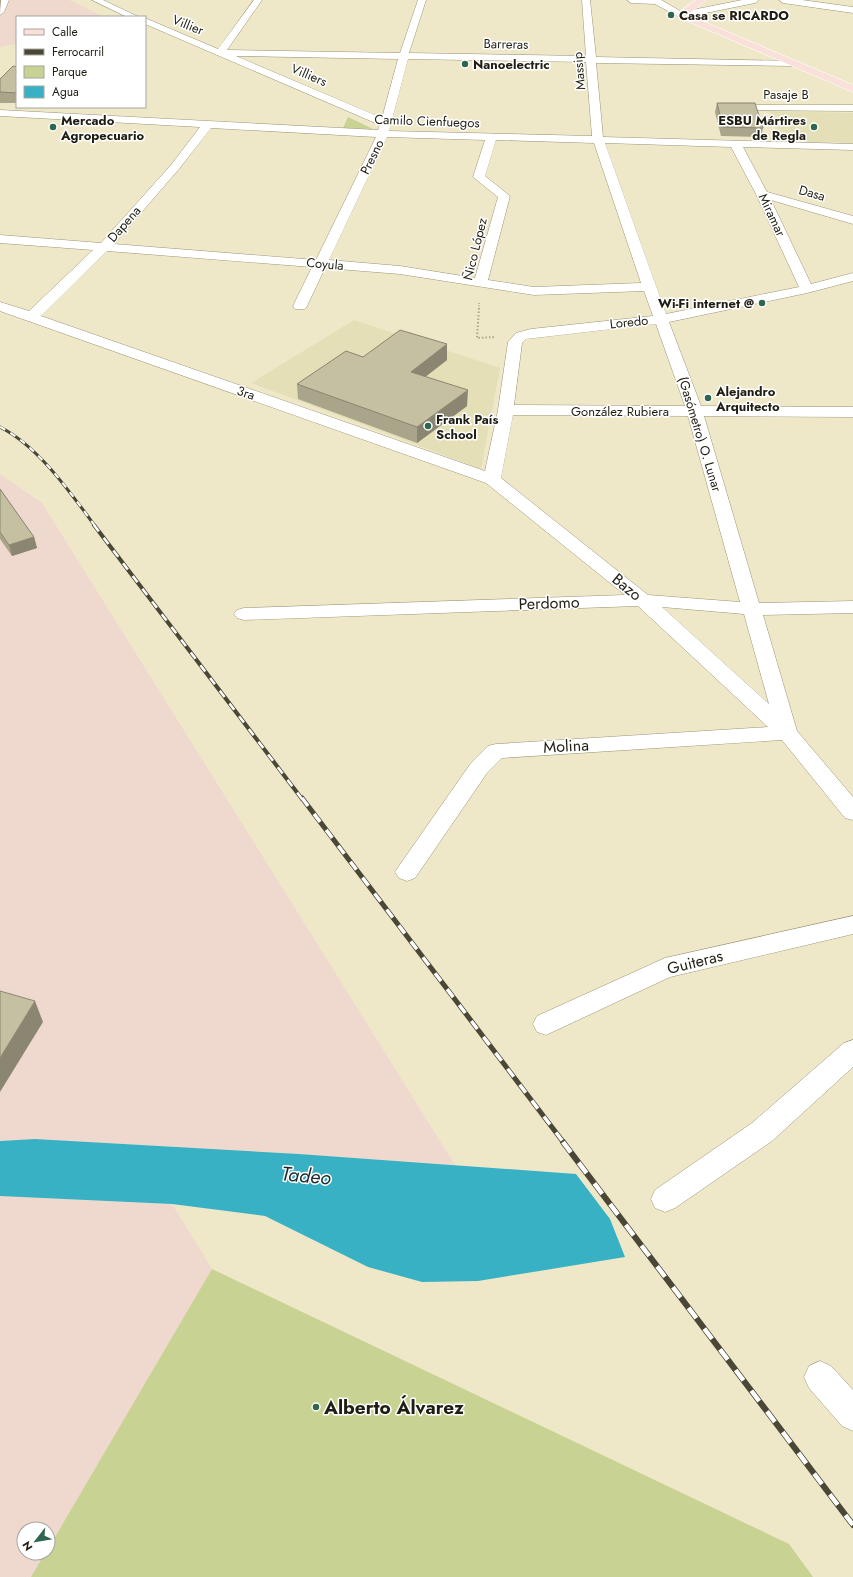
<svg xmlns="http://www.w3.org/2000/svg" width="853" height="1577" viewBox="0 0 853 1577" font-family="Jost,sans-serif">
	<rect width="100%" height="100%" fill="#eee8c8"/>
	<g fill="#efd8cd">
		<path d="M0,0h69l35,17h-87v27l-17,3z"/>
		<path d="M0,474l42,29 413,662 -156,-11 -264,-15 -35,2z"/>
		<path d="M0,1196l172,8 40,65 -164,280v-20h-24v24h21l-14,24h-31z"/>
	</g>
	<g fill="#e5dfb7">
		<path d="M769,111l84,2v30l-74,-2z"/>
		<path d="M354,320l146,48 -19,101 -230,-86z"/>
	</g>
	<g fill="#c7d293">
		<path d="M348,117l25,12 -30,-1z"/>
		<path d="M212,1269l577,275 24,33h-782l14,-24h3v-4z"/>
	</g>
	<path fill="#38b1c5" d="M35,1139l264,15 277,20 34,45 15,38 -147,24 -56,1 -54,-15 -103,-51 -93,-12 -172,-8v-55z"/>
	<g fill="none" stroke-linecap="round" stroke-linejoin="round">
		<g stroke="#9a9576" stroke-width="1">
			<g id="minor">
				<path d="M1,0h8l-5,12 -4,3z"/>
				<path d="M92,0h11l36,17h-12z"/>
				<path d="M254,0h8l-35,50 173,3 18,-53h8l-17,53 177,3 -4,-56h8l6,57 198,4 2,2 -2,2 -3,1 -195,-3 7,74 250,7v6l-110,-3 24,45 86,24v8l-82,-24 40,84 42,-11v8l-46,12 -138,29 32,84 152,1v10l-149,-1 55,187 94,-2v12l-90,2 34,116 56,66v23l-8,-2 -63,-78 -280,18 -15,15 -72,105 -8,3 -8,-3 -4,-6 4,-6 72,-103 17,-17 8,-2 272,-17 -130,-121 -394,14 -7,-2 -3,-4 3,-4 7,-2 381,-13 -139,-112 -486,-172v-9l29,9 64,-61 -93,-7v-8l101,8 70,-78 29,-38 -200,-11v-6l378,20 2,-5 -235,-101v-6l73,31zM236,56l162,3 -16,59zM408,59l178,3 6,74 -203,-5zM211,128l165,9 -60,123 -202,-16 65,-75zM387,137l98,3 -12,37 25,20 -23,81 -75,-12 -71,-6zM496,140l98,3 47,140 -107,4 -46,-7 22,-84 -25,-20zM605,143l126,4 25,47 43,93 -133,27zM107,251l205,16 -19,39 2,3h10l2,-3 18,-38 75,6 134,21 110,-4 9,25 -122,13 -15,4 -8,9 -10,68 -13,61 -444,-155zM656,324l29,82 -171,-1 8,-62 4,-4zM513,415l175,1 52,186 -92,-7 -147,-117zM662,607l82,7 25,90z"/>
				<path d="M627,0h34l21,12 60,-12h17l-4,3 -74,15 -26,-14 -24,-1z"/>
				<path d="M779,0h23l51,7v6l-70,-10z"/>
				<path d="M726,105h127v6l-131,-1 -1,-2 1,-2z"/>
				<path d="M853,916v18l-183,43 -124,58 -9,-3 -4,-8 4,-8 128,-58z"/>
				<path d="M853,1040v27l-81,74 -97,67 -10,4 -10,-4 -4,-9 4,-9 97,-67 92,-80z"/>
				<path d="M820,1361l11,5 22,24v41l-11,-5 -33,-38 -5,-11 5,-11z"/>
			</g>
		</g>
		<g stroke="#fff" stroke-width="1">
			<path id="major" d="M696,0h10l-18,15 165,70v7l-175,-75v-4z"/>
		</g>
		<path stroke="#a9a58b" stroke-width="1.5" stroke-dasharray="1 1.5" stroke-linecap="butt" d="M479,309v-6"/>
		<path stroke="#a9a58b" stroke-width="2" stroke-dasharray="1.5 2" stroke-linecap="butt" d="M479,308l-2,30 18,-1"/>
		<use href="#minor" fill="#fff" fill-rule="evenodd"/>
		<use href="#major" fill="#fae0db" fill-rule="evenodd"/>
		<g stroke="#4a4737" stroke-width="3">
			<path id="rail-far3" d="M0,427c38,19 70,65 95,99"/>
		</g>
		<g stroke="#4a4737" stroke-width="4">
			<path id="rail-far2" d="M94,525l208,274"/>
		</g>
		<g stroke="#4a4737" stroke-width="5">
			<path id="rail-far1" d="M302,798l262,345"/>
		</g>
		<g stroke="#4a4737" stroke-width="6">
			<path id="rail" d="M563,1142l290,383"/>
		</g>
		<use href="#rail-far3" stroke="#fff" stroke-width="2" stroke-dasharray="6" stroke-linecap="butt"/>
		<use href="#rail-far2" stroke="#fff" stroke-width="2.5" stroke-dasharray="8" stroke-linecap="butt"/>
		<use href="#rail-far1" stroke="#fff" stroke-width="3.5" stroke-dasharray="10" stroke-linecap="butt"/>
		<use href="#rail" stroke="#fff" stroke-width="4.5" stroke-dasharray="13" stroke-linecap="butt"/>
	</g>
	<g fill="#a9a58a">
		<path d="M17,67v36h-17v-24z"/>
		<path d="M717,103l46,25 -2,9 -40,-1 -6,-24z"/>
		<path d="M363,357l84,3 -22,17 42,29 -50,37 -119,-44 -1,-15z"/>
		<path d="M0,489l34,48 3,11 -25,8 -12,-17z"/>
	</g>
	<g fill="#8a8671">
		<path d="M447,344v16l-36,28v-16z"/>
		<path d="M468,390l-1,16 -50,37v-16z"/>
		<path d="M34,537l3,11 -25,8 -3,-11z"/>
		<path d="M35,1001l8,21 -43,70v-34z"/>
	</g>
	<g fill="#c5c0a1" stroke="#8a8671">
		<path d="M13,66l4,1v26l-17,-1v-13z"/>
		<path d="M717,103h38l8,25 -40,-1z"/>
		<path d="M400,330l47,14 -36,28 57,18 -51,37 -120,-43 49,-33 17,6z"/>
		<path d="M0,489l34,48 -25,8 -9,-13z"/>
		<path d="M0,991l35,10 -35,57z"/>
	</g>
	<g fill="#2f664d" stroke="#fff" stroke-width="1.5">
		<circle cx="671" cy="15" r="4"/>
		<circle cx="465" cy="64" r="4"/>
		<circle cx="53" cy="127" r="4"/>
		<circle cx="814" cy="127" r="4"/>
		<circle cx="762" cy="303" r="4"/>
		<circle cx="708" cy="398" r="4"/>
		<circle cx="428" cy="426" r="4"/>
		<circle cx="316" cy="1407" r="4"/>
	</g>
	<g text-anchor="middle" dominant-baseline="central" stroke-width="3" stroke-linejoin="round" paint-order="stroke">
		<g font-size="13" font-weight="bold" fill="#201e12" stroke="#fff" text-anchor="start">
			<text x="679" y="15">Casa se RICARDO</text>
			<text x="473" y="64">Nanoelectric</text>
			<text x="61" y="120">Mercado<tspan x="61" dy="15">Agropecuario</tspan></text>
			<text x="806" y="120" text-anchor="end">ESBU Mártires<tspan x="806" dy="15">de Regla</tspan></text>
			<text x="754" y="303" text-anchor="end">Wi-Fi internet @</text>
			<text x="716" y="391">Alejandro<tspan x="716" dy="15">Arquitecto</tspan></text>
			<text x="436" y="419">Frank País<tspan x="436" dy="15">School</tspan></text>
		</g>
		<g font-size="13" fill="#201e12" stroke="#fff">
			<text transform="translate(188 25) rotate(22)">Villier</text>
			<text transform="translate(506 44) rotate(1)">Barreras</text>
			<text transform="translate(579 71) rotate(-95)">Massip</text>
			<text transform="translate(309 75) rotate(23)">Villiers</text>
			<text x="786" y="94">Pasaje B</text>
			<text transform="translate(427 121) rotate(2)">Camilo Cienfuegos</text>
			<text transform="translate(372 157) rotate(-64)">Presno</text>
			<text transform="translate(812 193) rotate(16)">Dasa</text>
			<text transform="translate(772 215) rotate(65)">Miramar</text>
			<text transform="translate(124 224) rotate(-49)">Dapena</text>
			<text transform="translate(475 249) rotate(-76)">Ñico López</text>
			<text transform="translate(325 264) rotate(5)">Coyula</text>
			<text transform="translate(629 322) rotate(-6)">Loredo</text>
			<text transform="translate(246 393) rotate(19)">3ra</text>
			<text x="620" y="411">González Rubiera</text>
			<text transform="translate(700 434) rotate(73)">(Gasómetro) O. Lunar</text>
		</g>
		<g font-size="16" fill="#201e12" stroke="#fff">
			<text transform="translate(627 587) rotate(39)">Bazo</text>
			<text transform="translate(549 603) rotate(-2)">Perdomo</text>
			<text transform="translate(566 746) rotate(-3)">Molina</text>
			<text transform="translate(695 962) rotate(-14)">Guiteras</text>
		</g>
		<g font-size="19" font-weight="bold" fill="#201e12" stroke="#fff" text-anchor="start">
			<text x="324" y="1407">Alberto Álvarez</text>
		</g>
		<g font-size="20" font-style="italic" fill="#192d31" stroke="#fff">
			<text transform="translate(306 1176) rotate(5)">Tadeo</text>
		</g>
	</g>
	<rect x="16" y="16" width="130" height="92" fill="#ffffff" stroke="#a6a5a0"/>
	<rect x="24" y="29" width="20" height="6" fill="#fae0db" stroke="#a6a5a0"/>
	<text x="52" y="36" font-size="12" fill="#201e12">Calle</text>
	<rect x="24" y="49" width="20" height="6" fill="#4a4737" stroke="#a6a5a0"/>
	<text x="52" y="56" font-size="12" fill="#201e12">Ferrocarril</text>
	<rect x="24" y="66" width="20" height="12" fill="#c7d293" stroke="#a6a5a0"/>
	<text x="52" y="76" font-size="12" fill="#201e12">Parque</text>
	<rect x="24" y="86" width="20" height="12" fill="#38b1c5" stroke="#a6a5a0"/>
	<text x="52" y="96" font-size="12" fill="#201e12">Agua</text>
	<g transform="translate(36 1541) rotate(239)"><circle r="19" fill="#ffffff" stroke="#a6a5a0"/>
	<path d="M0-3L7 15L0 10L-7 15Z" fill="#2f664d"/>
	<text y="-6" font-size="11" font-weight="bold" text-anchor="middle" fill="#201e12">N</text>
	</g>
</svg>
